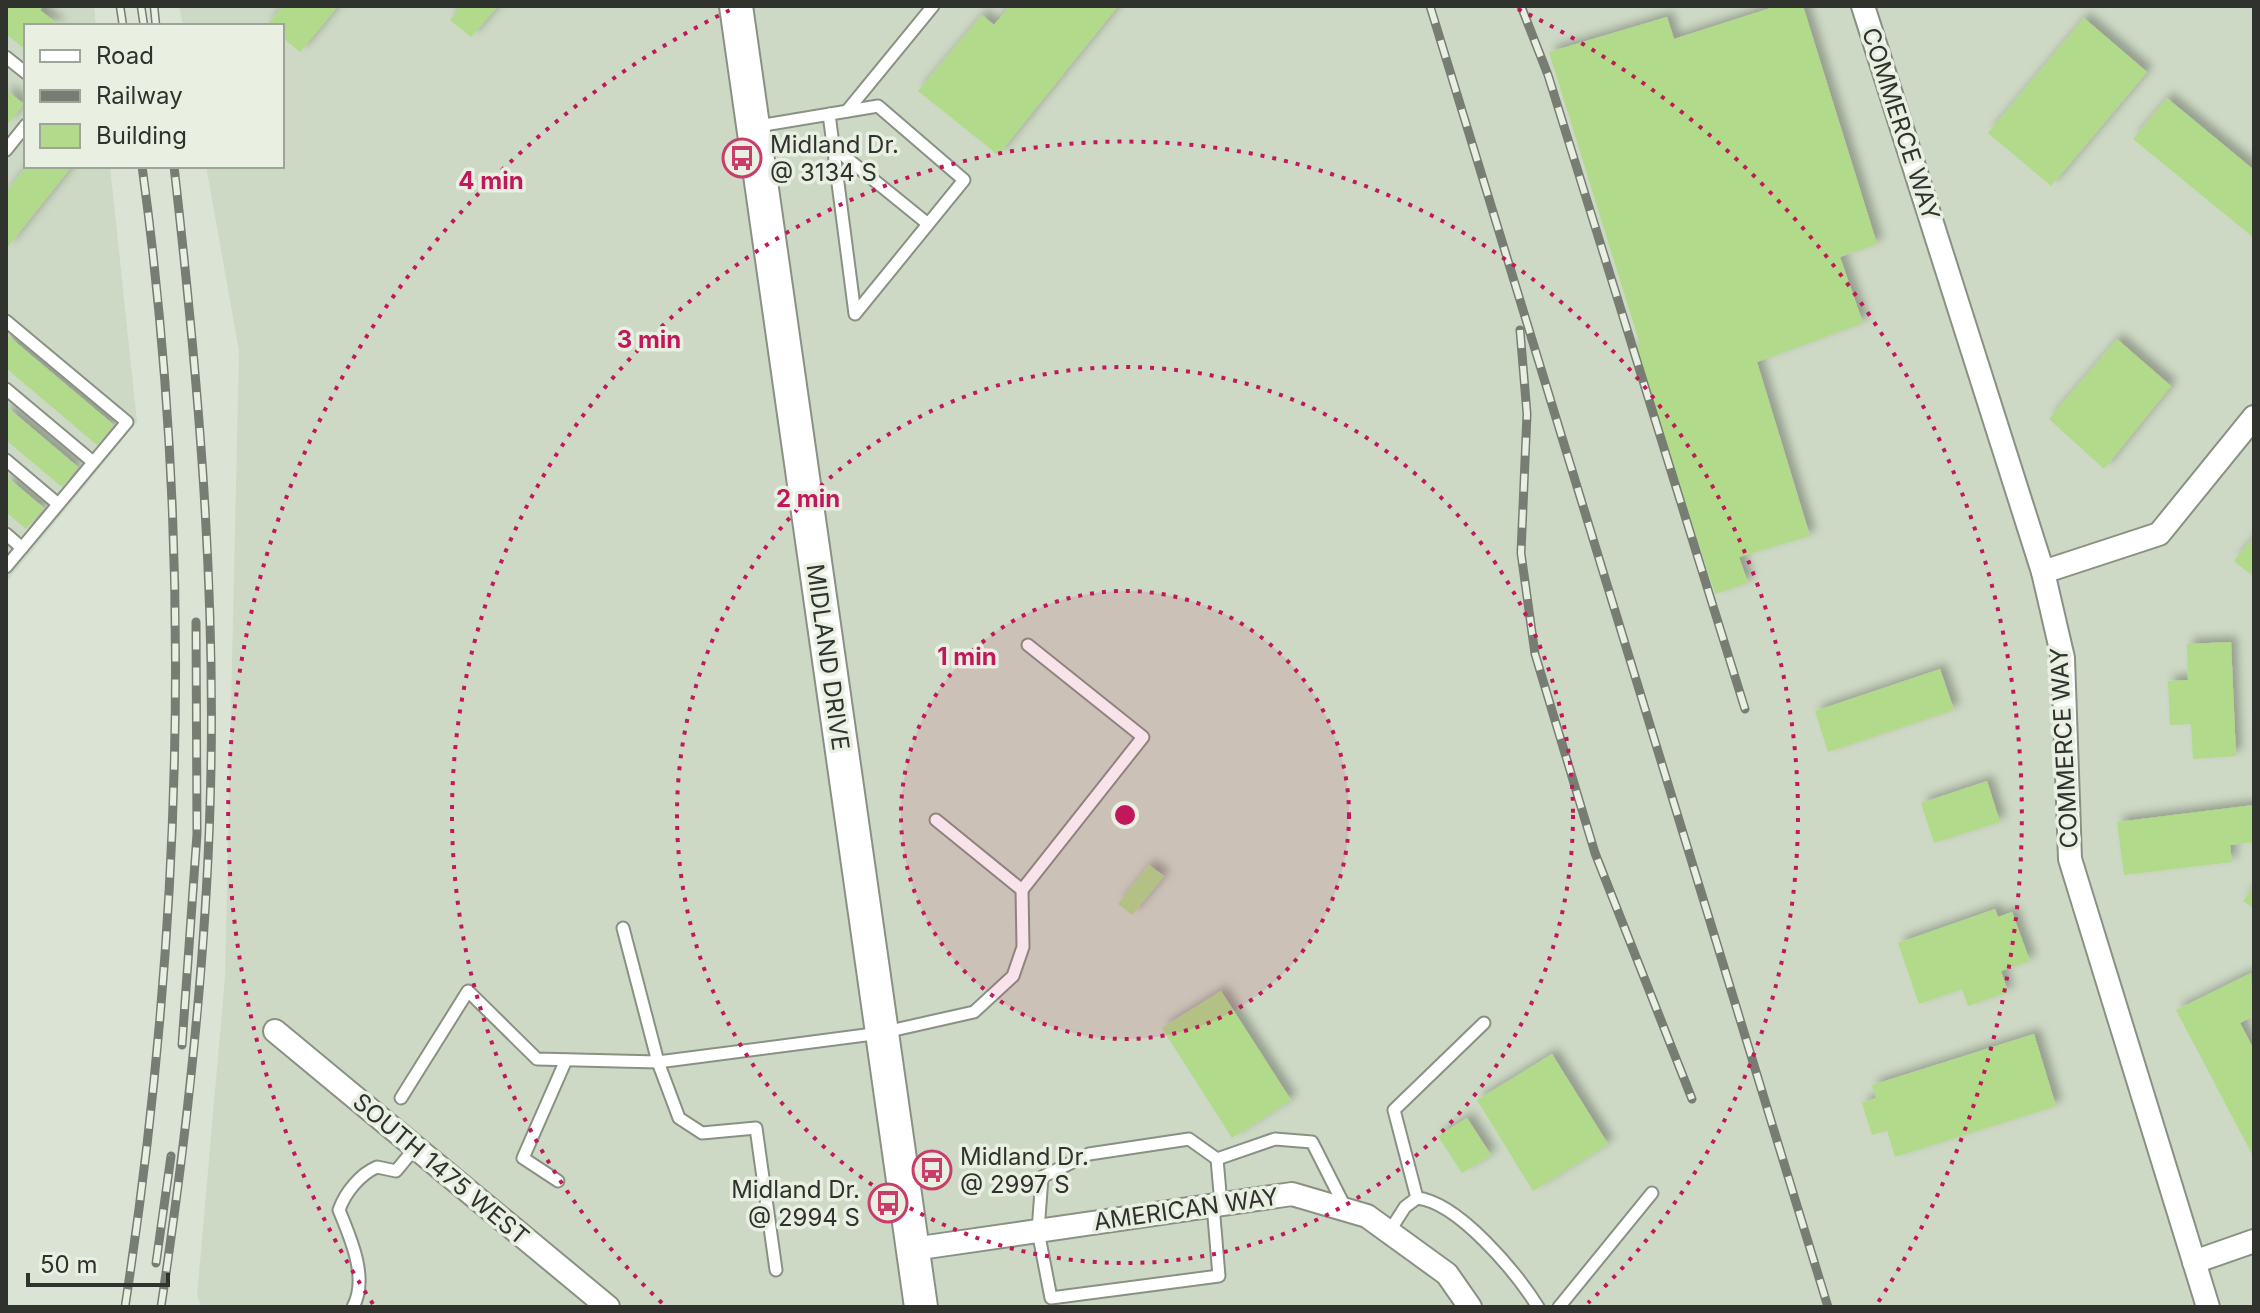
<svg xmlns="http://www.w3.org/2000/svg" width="2260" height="1313" viewBox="0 0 2260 1313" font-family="Inter,sans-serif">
	<defs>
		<filter id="shadow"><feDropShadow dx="6" dy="-6" stdDeviation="4" flood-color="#0004"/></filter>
	</defs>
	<rect width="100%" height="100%" fill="#dbe3d5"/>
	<g fill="#cdd9c4">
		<path d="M6,6h88l2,20h-70v140h84l27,256 -131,161z"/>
		<path d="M179,6h2075v1301h-2052l-5,-11 28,-319 14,-626 -33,-185h76v-140h-99z"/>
	</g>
	<g fill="#b1da8a" filter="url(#shadow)">
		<path d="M6,6h37l-3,4 20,16h-34v24l-20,-16z"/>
		<path d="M283,6h55l-38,46 -18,-15v-11h-16z"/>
		<path d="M461,6h37l-27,31 -21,-17z"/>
		<path d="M1010,6h108l-120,149 -80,-64 64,-76 12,10z"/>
		<path d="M1777,6h26l74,238 -37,13 23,66 -106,39 53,174 -71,21 9,26 -33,11 -81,-248 6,-2 -91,-292 118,-35 7,22z"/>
		<path d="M2084,18l63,54 -96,114 -63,-53z"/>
		<path d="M6,90l18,14 -18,22z"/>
		<path d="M2167,98l87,72v68l-121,-99z"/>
		<path d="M27,166h45l-66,83v-57z"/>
		<path d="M6,334l108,91 -17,20 -91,-77z"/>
		<path d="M2117,339l54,47 -67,83 -55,-50z"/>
		<path d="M6,406l72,61 -16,20 -56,-47z"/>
		<path d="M6,476l38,32 -18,21 -20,-17z"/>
		<path d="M2254,537v40l-20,-16z"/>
		<path d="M2231,642l5,114 -43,3 -2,-35 -21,1 -2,-44 20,-1 -1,-36z"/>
		<path d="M1940,669l14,41 -126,42 -13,-41z"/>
		<path d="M1987,781l13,41 -66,21 -13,-40z"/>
		<path d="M2254,805v37l-24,3 2,17 -108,13 -7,-53z"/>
		<path d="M1149,865l15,11 -32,39 -14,-11z"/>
		<path d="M2254,887v22l-11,-8z"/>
		<path d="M1995,909l3,8 14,-5 18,49 -29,10 7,21 -40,14 -6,-17 -43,15 -21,-61z"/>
		<path d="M2251,973l3,43 -14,7 14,27v108l-78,-148z"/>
		<path d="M1221,991l70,109 -59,38 -70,-110z"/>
		<path d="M2034,1034l22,72 -161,51 -8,-27 -15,5 -10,-32 14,-5 -4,-13z"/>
		<path d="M1552,1054l56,90 -75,47 -56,-91z"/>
		<path d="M1467,1118l24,37 -29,18 -24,-37z"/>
	</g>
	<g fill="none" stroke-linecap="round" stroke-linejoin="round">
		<g stroke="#8a9184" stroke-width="15">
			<g id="lane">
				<path d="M6,57l20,16"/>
				<path d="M847,111l86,-105"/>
				<path d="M758,126l120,-20 86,74 -109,134 -26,-200"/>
				<path d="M833,147l95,77"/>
				<path d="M6,150l20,-25"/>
				<path d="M6,321l121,101 -121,145"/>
				<path d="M6,389l87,73"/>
				<path d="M6,460l52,44"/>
				<path d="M6,534l16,14"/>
				<path d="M1022,890l121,-153 -115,-92"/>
				<path d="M623,928l35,134 21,56 23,15 54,-5 20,142"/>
				<path d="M401,1098l67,-107 69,68 121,3 223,-29 93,-21 39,-36 10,-29 -1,-57 -86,-70"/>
				<path d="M1217,1159l58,-20 37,3 34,67"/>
				<path d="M558,1181l-35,-23 43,-98"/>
				<path d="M1417,1198l-23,-88 90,-87"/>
				<path d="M1213,1205l6,71 -168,22 -13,-67 4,-54 47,-23 100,-15 28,20 4,45"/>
				<path d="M1389,1232l16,-25 12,-9c41,4 99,74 121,109"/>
				<path d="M353,1307c16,-29 -3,-70 -14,-97 6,-17 21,-36 38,-43l19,4 19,-23"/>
				<path d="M1559,1307l93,-114"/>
			</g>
		</g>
		<g stroke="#8a9184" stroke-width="26">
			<g id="street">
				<path d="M1863,6l180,566 20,86 7,201 138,448"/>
				<path d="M2043,572l116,-38 95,-117"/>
				<path d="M275,1031l333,276"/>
				<path d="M913,1249l379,-55 75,22 80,58 23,33"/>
				<path d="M2194,1262l60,-21"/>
			</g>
		</g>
		<g stroke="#8a9184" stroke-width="36">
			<path id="secondary" d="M736,6l185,1301"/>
		</g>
		<use href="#lane" stroke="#fff" stroke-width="11"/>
		<use href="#street" stroke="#fff" stroke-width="22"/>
		<use href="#secondary" stroke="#fff" stroke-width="32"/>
		<g stroke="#777d73" stroke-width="9">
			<g id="rail">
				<path d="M120,6l3,20"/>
				<path d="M141,6l3,20"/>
				<path d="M154,6l2,20"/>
				<path d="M1430,6l398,1301"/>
				<path d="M1521,6l27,69 197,634"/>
				<path d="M1520,330l7,84 -6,139 14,101 60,199 97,246"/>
				<path d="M182,1045l15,-211 -1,-212"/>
				<path d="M156,1263l15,-107"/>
				<path d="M125,1307c58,-377 69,-762 17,-1141"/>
				<path d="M161,1307c25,-166 44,-333 49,-500 7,-214 -12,-429 -36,-641"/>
			</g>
		</g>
		<use href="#rail" stroke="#e9f0e2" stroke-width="6" stroke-dasharray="18" stroke-linecap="butt"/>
	</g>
	<circle cx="1125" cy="815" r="224" fill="#c2185b" fill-opacity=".12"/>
	<g fill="none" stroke="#c2185b" stroke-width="4" stroke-dasharray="4 8">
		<circle cx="1125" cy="815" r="224"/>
		<circle cx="1125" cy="815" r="448"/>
		<path d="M662 1303A673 673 0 1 1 1588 1303"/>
		<path d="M373 1304A897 897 0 0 1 732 9M1518 9A897 897 0 0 1 1877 1304"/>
	</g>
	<defs>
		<g id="bus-ring" transform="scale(2)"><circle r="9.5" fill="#e9f0e2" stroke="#ca3d6b" stroke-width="1.5"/><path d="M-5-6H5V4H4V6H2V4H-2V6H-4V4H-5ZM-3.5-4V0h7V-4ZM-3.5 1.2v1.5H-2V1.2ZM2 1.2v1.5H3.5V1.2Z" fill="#ca3d6b"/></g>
	</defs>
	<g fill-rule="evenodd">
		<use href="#bus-ring" x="742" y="158"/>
		<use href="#bus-ring" x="932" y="1170"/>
		<use href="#bus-ring" x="888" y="1203"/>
	</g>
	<g text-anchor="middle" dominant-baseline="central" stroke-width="7" stroke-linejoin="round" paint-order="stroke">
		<g font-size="24" fill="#30332d" stroke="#e9f0e2">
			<text transform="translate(1901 124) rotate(72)">COMMERCE WAY</text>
			<text transform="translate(828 657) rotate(82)">MIDLAND DRIVE</text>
			<text transform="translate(2064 748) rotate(-93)">COMMERCE WAY</text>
			<text transform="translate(441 1169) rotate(40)">SOUTH 1475 WEST</text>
			<text transform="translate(1186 1209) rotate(-8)">AMERICAN WAY</text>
		</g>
		<g font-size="24" fill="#30332d" stroke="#e9f0e2" text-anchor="start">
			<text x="770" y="144">Midland Dr.<tspan x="770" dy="28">@ 3134 S</tspan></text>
			<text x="960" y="1156">Midland Dr.<tspan x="960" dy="28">@ 2997 S</tspan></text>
			<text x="860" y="1189" text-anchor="end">Midland Dr.<tspan x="860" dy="28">@ 2994 S</tspan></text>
		</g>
	</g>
	<circle cx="1125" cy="815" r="12" fill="#c2185b" stroke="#e9f0e2" stroke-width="4"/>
	<g font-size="24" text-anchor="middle" font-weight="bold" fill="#c2185b" stroke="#e9f0e2" stroke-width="7" stroke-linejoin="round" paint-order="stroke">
		<text x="491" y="189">4 min</text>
		<text x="649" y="348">3 min</text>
		<text x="808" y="507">2 min</text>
		<text x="967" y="665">1 min</text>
	</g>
	<rect width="2260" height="1313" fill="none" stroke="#30332d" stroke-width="16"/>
	<rect x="24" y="24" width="260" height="144" fill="#e9f0e2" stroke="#9fa49a" stroke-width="2"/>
	<rect x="40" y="50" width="40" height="12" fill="#ffffff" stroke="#9fa49a" stroke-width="2"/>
	<text x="96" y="64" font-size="24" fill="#30332d">Road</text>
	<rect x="40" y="90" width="40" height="12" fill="#777d73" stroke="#9fa49a" stroke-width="2"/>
	<text x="96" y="104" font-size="24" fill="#30332d">Railway</text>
	<rect x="40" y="124" width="40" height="24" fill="#b1da8a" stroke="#9fa49a" stroke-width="2"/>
	<text x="96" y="144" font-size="24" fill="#30332d">Building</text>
	<path d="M28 1273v12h140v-12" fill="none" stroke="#30332d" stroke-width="4"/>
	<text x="40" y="1273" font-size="24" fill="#30332d" stroke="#e9f0e2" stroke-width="6" paint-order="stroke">50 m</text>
</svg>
